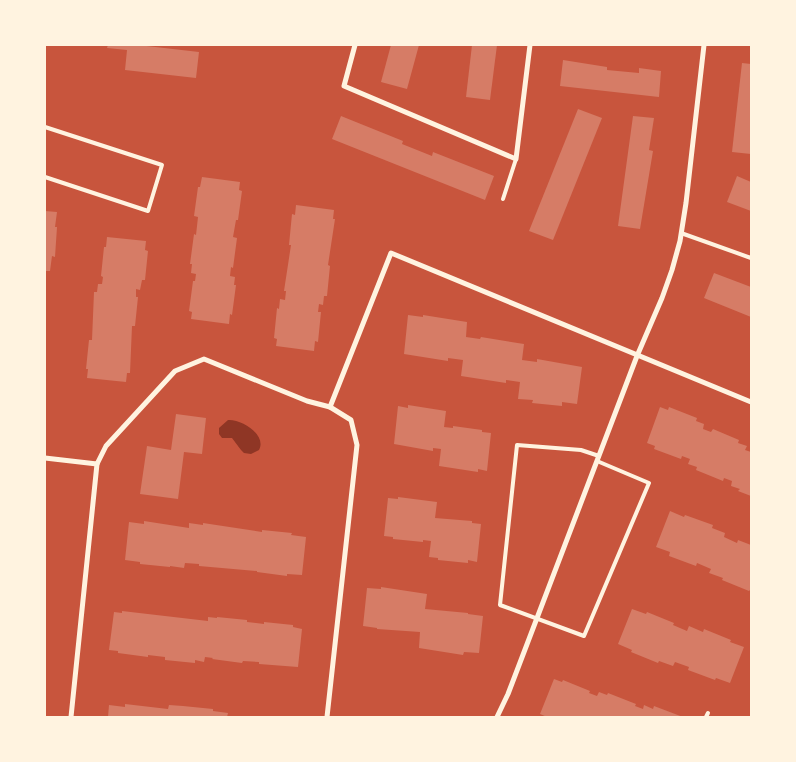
<svg xmlns="http://www.w3.org/2000/svg" width="796" height="762" viewBox="0 0 796 762" font-family="Raleway,sans-serif">
	<rect width="100%" height="100%" fill="#c8553d"/>
	<path fill="#8f3625" d="M228,420c14,-1 39,15 31,30l-8,4 -7,-1 -3,-3 -9,-12h-10l-3,-4v-6z"/>
	<g fill="#d67c66">
		<path d="M108,45h30l61,7 -3,26 -71,-8 2,-20 -20,-2z"/>
		<path d="M391,45h28l-12,44 -26,-7z"/>
		<path d="M472,45h25l-7,55 -24,-3z"/>
		<path d="M563,60l44,7v3l32,3v-5l22,3 -2,26 -99,-11z"/>
		<path d="M742,63l9,1v90l-19,-2z"/>
		<path d="M578,109l24,9 -49,122 -24,-9z"/>
		<path d="M341,116l62,25 -1,3 30,12 1,-4 61,24 -9,24 -153,-61z"/>
		<path d="M633,116l21,2 -5,32 4,1 -13,78 -22,-3z"/>
		<path d="M737,176l14,6v29l-24,-9z"/>
		<path d="M202,177l38,5 -1,8 3,1 -4,29h-2l-3,17 4,1 -4,30 -2,-1 -1,9 5,1 -1,8h2l-4,30 -2,-1 -1,10 -38,-5 1,-7 -3,-1 4,-30h2l1,-7 -5,-1 1,-9h-2l4,-30 2,1 2,-18 -4,-1 4,-29h2z"/>
		<path d="M296,205l38,5 -1,9h2l-7,46 2,1 -3,30h-3l-1,9 -4,-1 -1,8h3l-3,30 -3,-1 -1,10 -38,-5 1,-7 -3,-1 3,-30 2,1 1,-10 5,1 1,-9h-2l7,-46h-2l3,-31 3,1z"/>
		<path d="M45,211l12,1 -2,15h2l-2,30 -3,-1 -2,15h-5z"/>
		<path d="M107,237l39,4 -1,9 3,1 -3,29h-3l-2,10 -4,-1v8h2l-3,29h-3l-2,47h-3l-1,9 -39,-4 1,-9h-2l3,-29h3l2,-48h3l1,-8h4l1,-7 -2,-1 3,-29h2z"/>
		<path d="M714,273l37,14v30l-47,-19z"/>
		<path d="M408,315l15,2v-2l44,7 -1,15 14,2 1,-2 43,7 -2,16 15,2v-3l45,8 -5,37 -15,-2v4l-30,-3 1,-3 -15,-1 2,-17 -14,-2v3l-45,-7 2,-16 -15,-2v3l-44,-7z"/>
		<path d="M408,405l38,6 -2,16 9,1v-2l29,4v2l9,1 -4,38 -9,-2v3l-39,-6 2,-17 -8,-1v3l-39,-7 4,-38 10,2z"/>
		<path d="M660,407l8,3 1,-3 28,11 -1,3 8,3 -1,5 8,3 2,-3 26,11 -1,3 9,3 -2,4 6,2v44l-13,-5 2,-2 -9,-3 1,-5 -8,-3 -1,3 -27,-11 1,-3 -9,-3 2,-5 -8,-3 -1,3 -27,-10 1,-3 -8,-3z"/>
		<path d="M176,414l30,4 -4,36 -18,-2 -6,47 -38,-5 7,-48 24,4z"/>
		<path d="M398,497l39,5 -2,16 37,3v2l9,1 -4,38 -9,-2v3l-30,-3v-2l-9,-1 2,-16 -8,-1v2l-30,-3v-2l-9,-1 4,-38 10,1z"/>
		<path d="M670,511l14,6 1,-2 28,10 -1,3 13,5 -1,4 13,6 1,-3 13,5v44l-2,2 -27,-11 1,-2 -14,-5 2,-4 -14,-6 -1,3 -27,-10 1,-4 -14,-5z"/>
		<path d="M144,521l45,7v-5l14,2v-2l59,9v-2l30,3 -1,2 15,2 -4,38 -15,-1v2l-30,-4v-1l-58,-5v-2l-14,-1 -1,5 -14,-2v1l-30,-3v-2l-15,-2 4,-38 15,2z"/>
		<path d="M381,587l46,7 -2,15 43,4v1l15,2 -4,37 -15,-1 -1,3 -44,-7 1,-16 -43,-3v-1l-14,-2 4,-38 14,1z"/>
		<path d="M632,609l14,5 1,-2 27,11 -1,2 14,6 2,-5 14,6 1,-3 27,11 -1,2 14,5 -14,36 -14,-5 -1,2 -27,-10 1,-3 -14,-5 -2,4 -14,-5 -1,2 -27,-11 1,-2 -14,-6z"/>
		<path d="M122,611l86,10v-4l9,1v-1l30,3v2l17,2v-2l29,3v2l9,2 -4,38 -39,-3v-2l-16,-1 -1,2 -30,-4 1,-1 -8,-1 -1,5 -9,-2v3l-30,-3v-3l-17,-2v2l-30,-4v-2l-9,-1 5,-38 8,1z"/>
		<path d="M554,679l8,3 1,-2 27,11 -1,2 8,3 2,-4 8,3 1,-2 28,11 -1,2 8,3 1,-4 9,4 1,-3 29,11h-136l-7,-3z"/>
		<path d="M125,704l43,5 1,-4 14,1 30,3v2l15,2 -1,4h-119l1,-12 16,2z"/>
	</g>
	<g fill="none" stroke-linecap="round" stroke-linejoin="round">
		<g stroke="#fff3e0" stroke-width="4">
			<path d="M45,127l117,38 -14,46 -103,-34"/>
			<path d="M503,199l13,-40"/>
			<path d="M681,233l70,25"/>
			<path d="M597,461l52,22 -65,153 -84,-31 17,-160 64,5 18,6"/>
			<path d="M706,717l2,-4"/>
		</g>
		<g stroke="#fff3e0" stroke-width="5">
			<path d="M355,45l-11,41 172,73 14,-114"/>
			<path d="M45,458l52,6 9,-18 69,-75 29,-12 103,42 23,6 61,-154 360,149"/>
			<path d="M71,717l26,-253"/>
			<path d="M327,717l30,-272 -6,-25 -21,-13"/>
			<path d="M497,717l11,-23 129,-338 25,-58 10,-28 8,-29 6,-38 18,-158"/>
		</g>
	</g>
	<rect width="796" height="762" fill="none" stroke="#fff3e0" stroke-width="92"/>
</svg>
